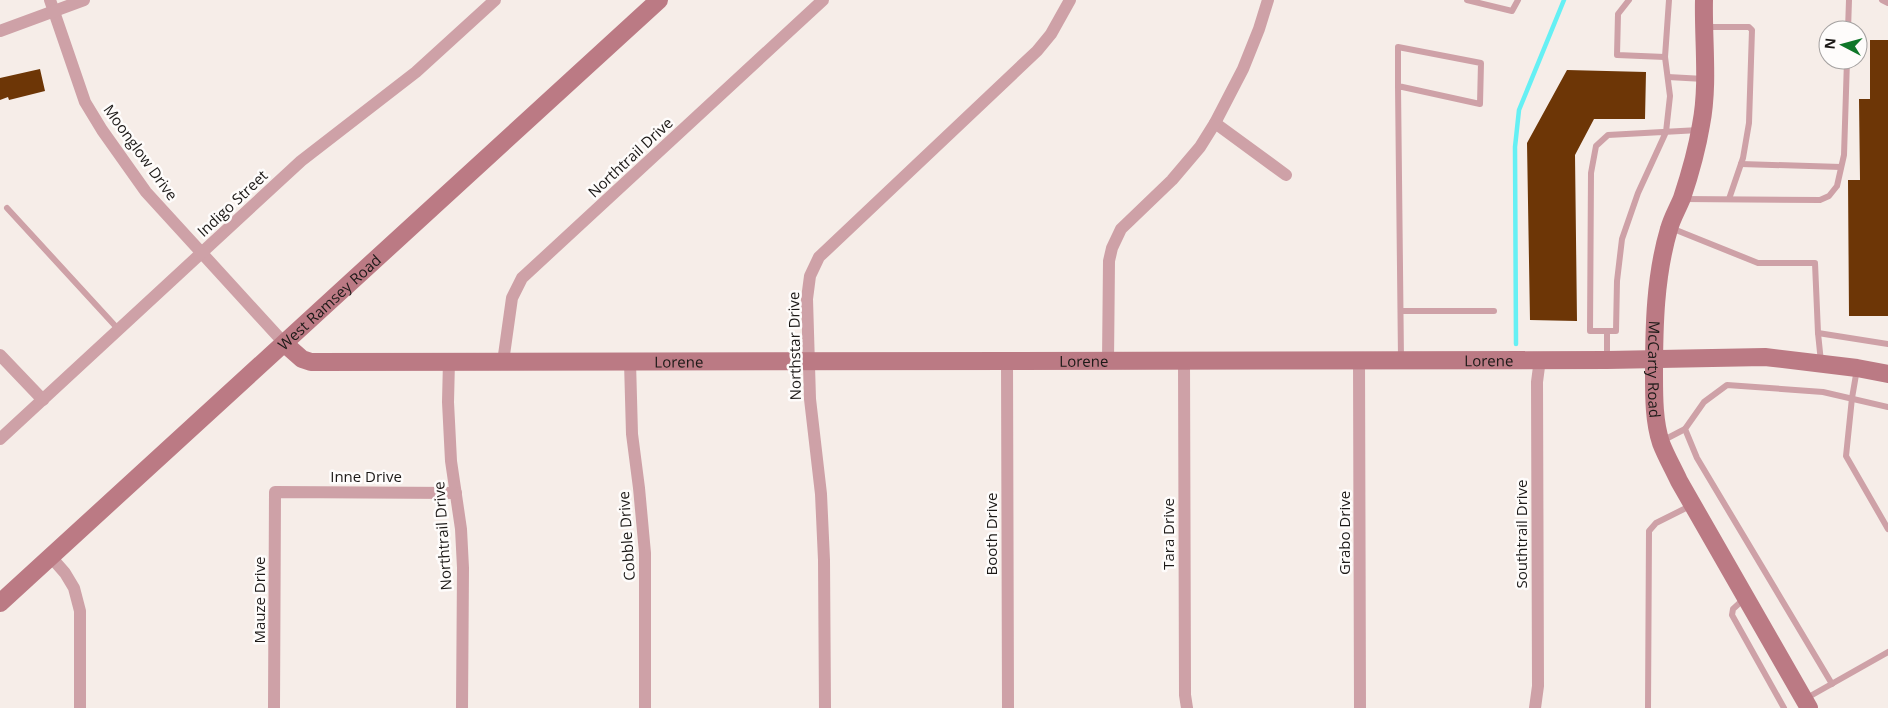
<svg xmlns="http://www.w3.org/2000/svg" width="1888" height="708" viewBox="0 0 1888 708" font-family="'Open Sans',sans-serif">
	<rect width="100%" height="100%" fill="#f6ede8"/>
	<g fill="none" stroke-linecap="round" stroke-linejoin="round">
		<path stroke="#65f0f4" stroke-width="4.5" d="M1516,344l-1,-197 4,-37 45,-110"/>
	</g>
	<g fill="#6d3606">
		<path d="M1870,40h18v276h-39l-1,-136h12l-1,-81h11z"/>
		<path d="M40,69l5,22 -36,9 -1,-3 -8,3v-22z"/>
		<path d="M1567,70l79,2 -1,47h-51l-19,36 2,166 -47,-1 -3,-177z"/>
	</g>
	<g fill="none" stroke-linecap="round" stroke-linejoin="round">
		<g stroke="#cea1a7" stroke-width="6">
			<path d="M1467,0l45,11 6,-11"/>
			<path d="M1629,0l-11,14 -1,41 48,2"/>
			<path d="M1669,0l-4,57 5,39 -4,36 -28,61 -16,46 -5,42 -1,50h-26l1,-158 5,-27 12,-11 91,-5"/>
			<path d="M1882,0l6,3"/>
			<path d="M1705,27h44l3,3 -3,93 -6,35 -14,41"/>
			<path d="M1848,30l1,-30"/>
			<path d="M1668,77l36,2"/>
			<path d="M1398,86v-39l83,16 -1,41 -82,-18 3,273"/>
			<path d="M1741,164l100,3"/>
			<path d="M1683,199l137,1 9,-4 8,-10 7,-31 3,-95"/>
			<path d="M7,208l112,122"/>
			<path d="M1671,228l87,35h57l3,70 3,29"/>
			<path d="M1401,311h93"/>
			<path d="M1607,331v27"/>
			<path d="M1818,333l70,11"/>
			<path d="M1857,369l-5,29 -6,58 42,73"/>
			<path d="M1662,441l23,-12"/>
			<path d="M1745,598l-12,11 -1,6 52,93"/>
			<path d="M1832,684l-135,-226 -12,-29 19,-27 23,-17 96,7 65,15"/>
			<path d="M1805,699l83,-47"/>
			<path d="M1648,708l1,-177 7,-8 36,-18"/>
		</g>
		<g stroke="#cea1a7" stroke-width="12">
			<path d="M50,0l35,102 17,28 44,62 139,152"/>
			<path d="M0,31l84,-31"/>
			<path d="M1215,123l71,52"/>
			<path d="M0,355l43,45"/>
			<path d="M1359,359l1,349"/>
			<path d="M449,361l-1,41 3,59 10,68 2,39 -1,140"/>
			<path d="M1007,361l1,347"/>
			<path d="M1108,361l1,-100 3,-13 9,-19 51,-49 28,-33 15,-24 28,-54 16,-40 9,-29"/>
			<path d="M1184,361l1,334 2,13"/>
			<path d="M503,362l9,-64 10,-20 301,-278"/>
			<path d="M630,362l2,72 7,54 6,65v155"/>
			<path d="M0,439l301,-278 115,-89 79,-72"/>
			<path d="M51,557l14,16 9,15 6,23v97"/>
			<path d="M274,708l1,-216 181,1"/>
			<path d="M825,708l-1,-148 -3,-66 -11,-95 -3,-100 3,-23 9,-19 218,-206 14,-17 19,-34"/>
			<path d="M1535,708l3,-22 -1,-304 3,-23"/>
		</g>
		<g stroke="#bb7a84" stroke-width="18">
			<path id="s1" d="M1704,0c-1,41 5,84 -3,125 -4,24 -11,49 -19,73 -4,10 -10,20 -13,31 -14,47 -15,98 -15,146 0,22 0,47 7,68 5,13 12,25 18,38l130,227"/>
			<path id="s2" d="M285,344l17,15 9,3 1296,-2 158,-3 92,11 31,6"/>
			<path id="s3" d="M0,603l659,-603"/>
		</g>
	</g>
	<g text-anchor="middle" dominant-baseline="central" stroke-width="5" stroke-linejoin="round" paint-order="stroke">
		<g font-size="15" fill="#1c1917" stroke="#fefcfb">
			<text transform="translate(141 152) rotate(54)">Moonglow Drive</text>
			<text transform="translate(630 157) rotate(-43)">Northtrail Drive</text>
			<text transform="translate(232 203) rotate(-43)">Indigo Street</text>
			<text stroke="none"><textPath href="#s3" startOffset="446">West Ramsey Road</textPath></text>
			<text transform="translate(794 346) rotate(-91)">Northstar Drive</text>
			<text stroke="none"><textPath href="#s2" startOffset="1210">Lorene</textPath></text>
			<text stroke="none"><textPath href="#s2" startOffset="400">Lorene</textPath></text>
			<text stroke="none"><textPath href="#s2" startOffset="805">Lorene</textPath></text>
			<text stroke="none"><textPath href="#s1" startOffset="376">McCarty Road</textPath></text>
			<text x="366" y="476">Inne Drive</text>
			<text transform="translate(1344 533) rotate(-90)">Grabo Drive</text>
			<text transform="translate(991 534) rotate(-90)">Booth Drive</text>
			<text transform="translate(1168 534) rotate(-90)">Tara Drive</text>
			<text transform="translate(1521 534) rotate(-90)">Southtrail Drive</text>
			<text transform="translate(442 536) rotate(-94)">Northtrail Drive</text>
			<text transform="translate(626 536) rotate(-94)">Cobble Drive</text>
			<text transform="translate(259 600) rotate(-90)">Mauze Drive</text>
		</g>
	</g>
	<g transform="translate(1843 45) rotate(276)"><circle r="24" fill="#fefcfb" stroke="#a4a1a0"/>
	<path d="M0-4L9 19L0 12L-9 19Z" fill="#0f7729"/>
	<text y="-8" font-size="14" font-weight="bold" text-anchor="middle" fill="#1c1917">N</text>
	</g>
</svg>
